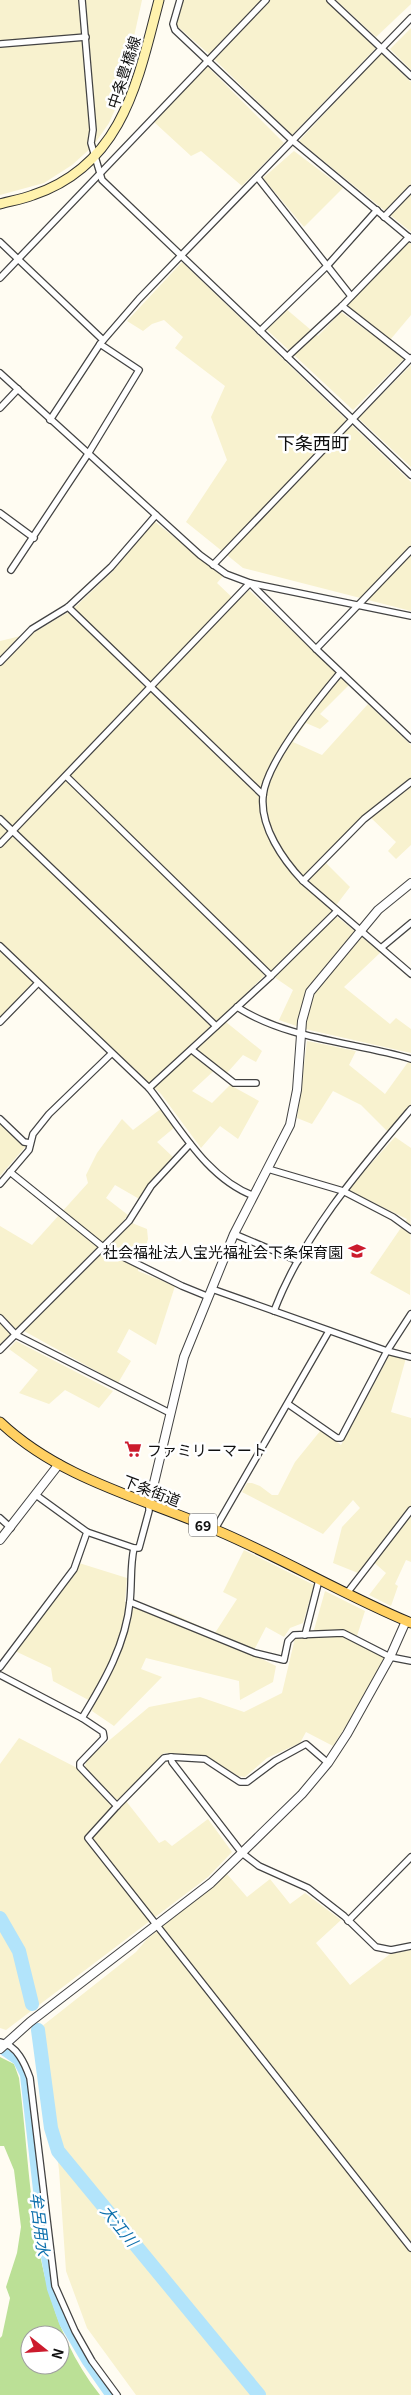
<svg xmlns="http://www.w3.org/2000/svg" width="411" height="2395" viewBox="0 0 411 2395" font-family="Georgia,'Noto Sans JP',serif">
	<rect width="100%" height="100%" fill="#fffcf2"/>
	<g fill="#f8f2cf">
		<path d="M0,0h142l-21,96 -12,27 -16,23 -21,19 -28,18 -44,12z"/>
		<path d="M183,0h79l-52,55 -34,-30z"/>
		<path d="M269,0h57l50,48 -84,87 -78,-76z"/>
		<path d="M336,0h75v4l-35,33z"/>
		<path d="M411,28v42l-21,-21z"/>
		<path d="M381,53l30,29v150l-112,-91z"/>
		<path d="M207,66l77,77 -42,43 -41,-35 -10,5 -37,-34z"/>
		<path d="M294,151l49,37 -39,39 -41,-49z"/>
		<path d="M408,242l3,2v71l-21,25 -44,-35z"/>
		<path d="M182,262l229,220v129l-168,-43 -57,-46 41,-62 -16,-43 14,-31 -50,-38 8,-11 -19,-17 -12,4 -9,7 -16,-10z"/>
		<path d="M285,308l33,28 23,-24 64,46 -52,52 -88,-82z"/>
		<path d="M411,365v102l-53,-49z"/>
		<path d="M154,521l69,55 -6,7 20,19 12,-12 100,95 -29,29 9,7 -9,8 -14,-6 -13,19 29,13 46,-51 43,41v100l-15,14 -8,-8 8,-9 -28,-27 -44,46 26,26 -19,25 50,40 -37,35 46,37 6,-6 15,11v24l-106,-24 -26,-9 14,-30 -19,-13 -5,-6 -48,47 41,33 -6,11 -13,-7 -16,18 -8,-7 -27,25 20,12 18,-18 29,16 -21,38 -18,-13 -19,22 -40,-54 -118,-112 -10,1 -33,34v-376l33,-8 39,-23 41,-39z"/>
		<path d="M307,1041l49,10 -7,14 36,29 26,-36v47l-23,27 -27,-27 -28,-14 -21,33 -15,-6z"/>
		<path d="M162,1108l13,19 -18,15 16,15 -25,27 -7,16 -26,-15 -9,13 22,17 -6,8 -107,107 -15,-16v-88l32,19 56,-62 -2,-8 11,-22 25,-34 11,11z"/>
		<path d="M0,1123l26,23 -26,30z"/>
		<path d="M395,1137l16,11 -1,147 -40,-22 37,-54 -60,-29z"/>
		<path d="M132,1223l15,6 1,10 -10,32 37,15 -19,59 -27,-16 -12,23 14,9 -13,22 -94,-52z"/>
		<path d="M0,1323l11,11 -11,10z"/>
		<path d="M16,1341l97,50 -14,17 -34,-18 -16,14 -30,-11 19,-23 -29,-21z"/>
		<path d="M390,1354l16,4 -15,54 20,6v144l-5,-2 -11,24 3,2 -7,20 -22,-11 17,-22 -16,-14 -12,14 -25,-10 9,-36 18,-19 -7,-8 -30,34 -81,-42 5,-9h5l8,3 12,9h6l17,-33 26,-32 20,15z"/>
		<path d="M244,1550l70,35 -11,38 -13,5 -6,9 -18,-10 -14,27 24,12 -3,16 -33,18 -1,-19 -93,-23 -5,11 21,8 -48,49 -22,-15 2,-8 -41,-22 -2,-13 -36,-17 64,-88 48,15 -2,24 46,11 44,20 22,-34 -14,-7z"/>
		<path d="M325,1591l40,20 -10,31 29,16 -21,42 -30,46 -27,-14 -6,11 -33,15 -22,19 -7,-1 -33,-20 -41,-3 -45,47 -4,-1 -30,-32 2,-8 62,-52 51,-10 44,15 38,-19 13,-55 17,-1z"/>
		<path d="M19,1738l60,31 39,42 8,-10 33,42 6,-3 7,6 36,-27 24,33 -24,25 -202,153 -6,-2v-264z"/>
		<path d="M227,1874l20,23 23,-18 20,25 15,-11 36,27 -25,23 34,42 40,-31 21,-4v445h-275l-49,-67 -21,-57 -7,-101 -18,-143 95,-75 11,-13z"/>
	</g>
	<path fill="#bbe096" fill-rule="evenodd" d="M0,2057l14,7 5,14c14,108 10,228 81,317h-100v-57l2,-2 8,-38 -4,-11 11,-34 4,-26 -7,-57 -10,-24h-4zM30,2335h30v30h-30z"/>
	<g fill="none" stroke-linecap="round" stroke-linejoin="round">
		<path stroke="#b2e4fb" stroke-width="8" d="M0,2049l17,12 7,14 20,177 7,37 12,34 23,39 23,33"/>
		<g stroke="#b2e4fb" stroke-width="14">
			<path d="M0,1918l19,33 13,53"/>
			<path d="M38,2030l13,98 7,23 201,244"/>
		</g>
		<g stroke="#434343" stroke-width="8">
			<g id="minor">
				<path d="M82,0l11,130 -2,13 11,37 309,295"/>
				<path d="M180,0l-7,24 2,6 118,111 118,98"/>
				<path d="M330,0l81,76"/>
				<path d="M0,44l86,-7"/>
				<path d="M258,178l93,118"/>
				<path d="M384,217l27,-28"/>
				<path d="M0,242l103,98"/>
				<path d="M0,278l266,-278"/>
				<path d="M342,306l68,53"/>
				<path d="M260,331l67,-65 50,-56"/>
				<path d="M287,357l55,-51 67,-69"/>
				<path d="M0,373l200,182 26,19 24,9 66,66 95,90"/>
				<path d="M0,408l18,-19"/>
				<path d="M50,420l50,-76 39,-45 272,-281"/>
				<path d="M0,513l34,25"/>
				<path d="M213,565l198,-207"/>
				<path d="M11,570l77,-116 51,-84 -39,-26"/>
				<path d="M68,607l195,188"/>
				<path d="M316,649l95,-99"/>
				<path d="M0,662l32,-33 36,-22 43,-40 45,-52"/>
				<path d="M340,673c-21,25 -74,90 -77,123 -3,31 20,64 40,85l108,93"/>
				<path d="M66,776l205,200"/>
				<path d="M0,819l216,207"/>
				<path d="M0,844l250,-261 161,33"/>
				<path d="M303,881l61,-62 47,-37"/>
				<path d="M0,946l149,142 122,-112 66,-65"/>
				<path d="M381,948l30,-25"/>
				<path d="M237,1007c51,33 117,35 174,52"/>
				<path d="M0,1022l38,-39"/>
				<path d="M192,1050l42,33h22"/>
				<path d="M149,1088c30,38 57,90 105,108"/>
				<path d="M0,1119l24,23 6,1"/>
				<path d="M268,1169l75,22 50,26 18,13"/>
				<path d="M10,1172l93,75 79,39 27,11"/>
				<path d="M0,1184l29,-34 4,-16 16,-20 62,-60"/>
				<path d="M234,1234l64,27"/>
				<path d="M212,1289l175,62 24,6"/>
				<path d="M274,1311c29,-76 85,-141 137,-202"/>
				<path d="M0,1318l16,17 154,78"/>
				<path d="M0,1350l129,-129 22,-35 39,-42"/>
				<path d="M288,1404l49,34h4l46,-87 24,-37"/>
				<path d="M149,1504v7l-10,37h-5c-4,18 -2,35 -4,53 -4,43 -26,81 -48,117l21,14 1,6 -24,25v4l37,39 -29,32 323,410"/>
				<path d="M0,1518l11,10"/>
				<path d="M215,1529l114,-198"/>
				<path d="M87,1532l47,16"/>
				<path d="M347,1593l64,-83"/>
				<path d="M130,1602l125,51 29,7 4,-19 6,-6 49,-2 47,24 21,4"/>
				<path d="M305,1635l14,-55"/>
				<path d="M0,1667l74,-98 13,-37 -51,-37"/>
				<path d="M0,1675l82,43"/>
				<path d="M171,1757l1,5 70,91 17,13 49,22 36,28 32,31 15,3 20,-4"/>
				<path d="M117,1806l47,-48 7,-1 34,2 35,23h7l28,-21 31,-17 22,19"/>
				<path d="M348,1921l63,-64"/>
				<path d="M0,2042c17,3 25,22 30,36l25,208 20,45 17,30 25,34"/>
			</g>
		</g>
		<g stroke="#434343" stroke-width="10">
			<g id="tertiary">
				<path d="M149,1504l35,-147 50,-123 56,-109 7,-35 5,-69 8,-29 68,-82 33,-27"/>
				<path d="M0,1540l59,-76"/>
				<path d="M0,2049l30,-27 181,-139 91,-89 26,-31 19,-29 43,-77 16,-36"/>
			</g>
		</g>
		<g stroke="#323232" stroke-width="11">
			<path id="secondary" d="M0,204c11,-3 23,-5 33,-9 90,-30 105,-115 126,-195"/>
		</g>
		<g stroke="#212121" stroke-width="11">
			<path id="primary" d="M0,1422c60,57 142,76 216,108 66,28 128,65 195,93"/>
		</g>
		<use href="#minor" stroke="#fff" stroke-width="5.5"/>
		<use href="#tertiary" stroke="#fff" stroke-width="8"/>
		<use href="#secondary" stroke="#fff2ad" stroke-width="9"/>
		<use href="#primary" stroke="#ffd062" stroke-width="9"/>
	</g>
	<defs>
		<g id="school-bare" transform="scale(1.35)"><path d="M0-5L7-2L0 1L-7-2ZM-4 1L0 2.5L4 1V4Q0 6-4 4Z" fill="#cc1b2d" stroke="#fff" stroke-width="2.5" paint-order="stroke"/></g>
		<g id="supermarket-bare" transform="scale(1.35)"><path d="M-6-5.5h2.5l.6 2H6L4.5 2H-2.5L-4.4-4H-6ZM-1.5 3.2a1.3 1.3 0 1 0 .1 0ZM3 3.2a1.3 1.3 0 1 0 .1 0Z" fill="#cc1b2d" stroke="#fff" stroke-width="2.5" paint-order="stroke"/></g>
	</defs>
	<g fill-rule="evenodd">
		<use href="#school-bare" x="357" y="1251"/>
		<use href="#supermarket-bare" x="133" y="1449"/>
	</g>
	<g text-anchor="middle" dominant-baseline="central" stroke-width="5" stroke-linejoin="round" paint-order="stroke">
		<rect fill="#fff" stroke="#585858" stroke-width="1" x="189" y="1513.5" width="28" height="23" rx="4"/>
		<g font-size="14" font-weight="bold" fill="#101010">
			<text x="203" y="1525">69</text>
		</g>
		<g font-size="15" fill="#101010" stroke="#fff">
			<text transform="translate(123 72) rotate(-72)">中条豊橋線</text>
			<text transform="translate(152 1490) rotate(21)">下条街道</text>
		</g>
		<g font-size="15" fill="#101010" stroke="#fff" text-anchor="end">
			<text x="343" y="1251">社会福祉法人宝光福祉会下条保育園</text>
			<text x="147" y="1449" text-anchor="start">ファミリーマート</text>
		</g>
		<g font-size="16" font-style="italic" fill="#0d70ad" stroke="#fff">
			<text transform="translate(41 2224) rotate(83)">牟呂用水</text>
			<text transform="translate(120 2225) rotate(51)">大江川</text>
		</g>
		<g font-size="18" fill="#101010" stroke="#fff">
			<text x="313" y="442">下条西町</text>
		</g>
	</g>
	<g transform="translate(45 2350) rotate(107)"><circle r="24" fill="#ffffff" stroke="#9f9f9f"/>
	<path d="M0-4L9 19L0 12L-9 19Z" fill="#cc1b2d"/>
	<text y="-8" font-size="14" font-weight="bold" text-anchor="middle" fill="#101010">N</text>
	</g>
</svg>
